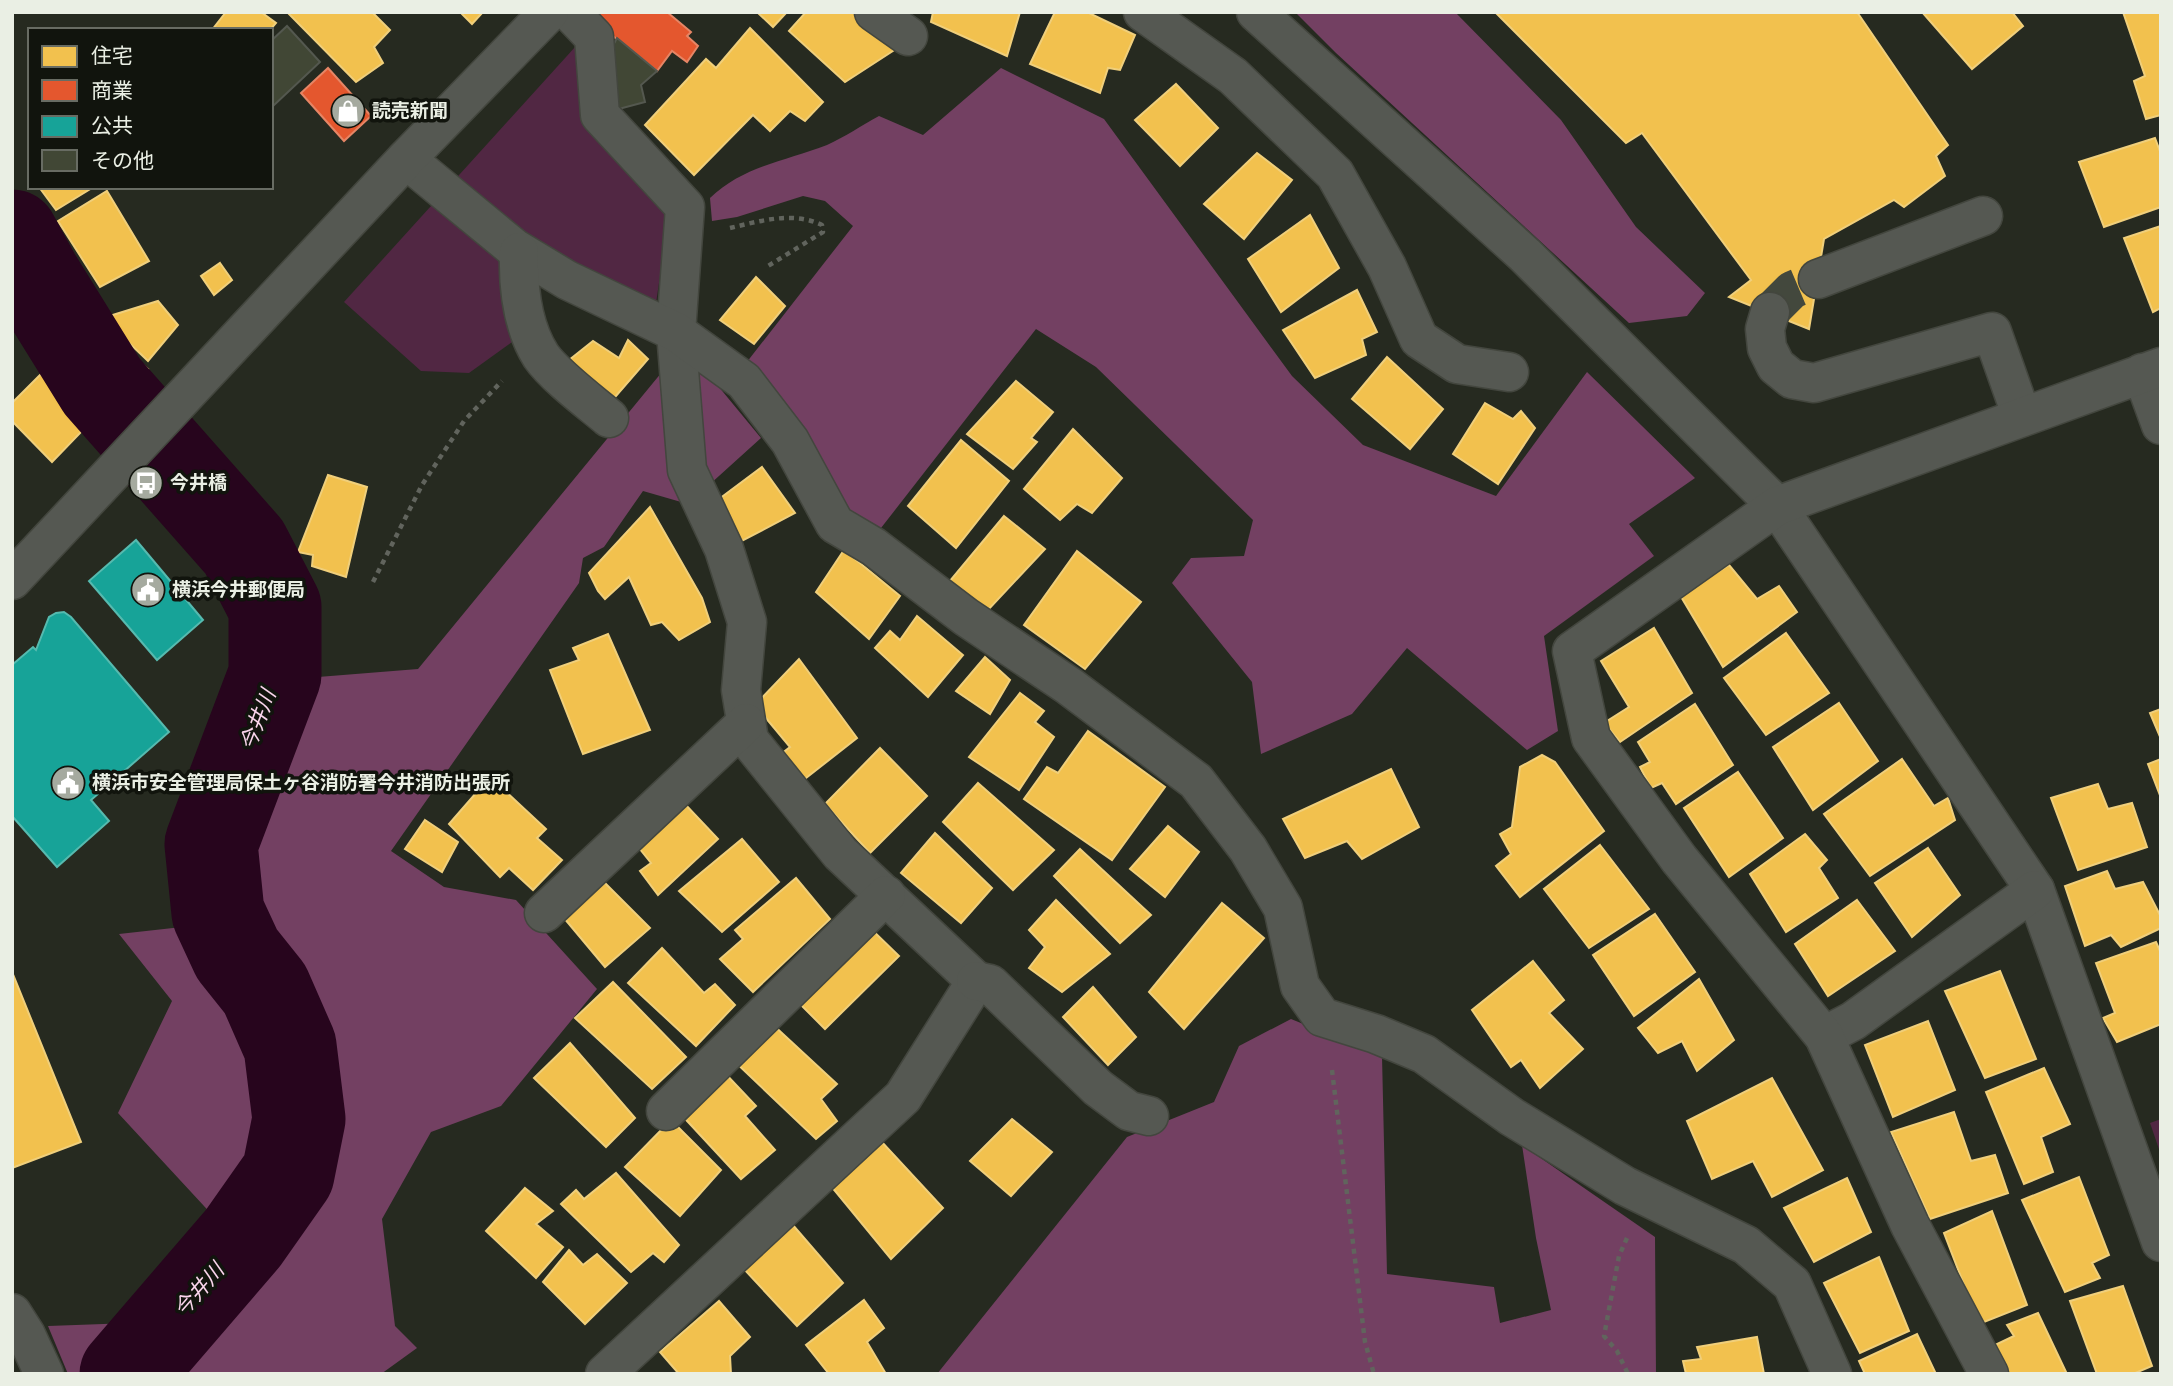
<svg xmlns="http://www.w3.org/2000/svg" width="2173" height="1386" viewBox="0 0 2173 1386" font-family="'Nunito Sans','Noto Sans JP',sans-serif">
	<rect width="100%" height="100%" fill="#262a20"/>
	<g fill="#512743">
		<path d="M576,46l94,162 -15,102 -144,-73 8,100 -50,36 -48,-2 -77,-69z"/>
		<path d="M2161,1119v36l-11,-32z"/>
	</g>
	<g fill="#734062">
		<path d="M1295,12h160l106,108 75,107 69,66 -18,23 -58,7 -293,-270z"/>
		<path d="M1001,68l103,51 188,257 71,69 133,51 91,-124 108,106 -66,46 25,32 -110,80 14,95 -31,19 -120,-102 -55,66 -91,40 -9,-72 -80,-99 19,-25 53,-2 9,-36 -157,-153 -60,-38 -162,208 -38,-24 -93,-146 110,-141 -28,-25 -22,-5 -66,21 -25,4 -2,-23c33,-32 76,-37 117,-53 18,-8 35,-20 52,-29l44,19z"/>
		<path d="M695,358l66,80 -73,66 -45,-13 -39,56 -21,11 -4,25 -188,268 53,36 72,13 81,89 -96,117 -70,26 -49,87 13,107 22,22 -36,26h-313l-20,-48 83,-3 101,-31 -16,-73 -98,-106 54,-112 -53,-67 90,-10 -39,-92 57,-83 17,-112 -62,-110 5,-73 71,60 45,96 15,67 100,-8 253,-308z"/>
		<path d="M1291,1019l91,37 5,218 107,13 6,36 51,-13 -15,-72 -14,-93 133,92 1,137h-719l190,-237 87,-35 25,-56z"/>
	</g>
	<g fill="#f2c14e" stroke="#f0cf7b" stroke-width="2">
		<path d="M226,12h35l15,11 -6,7h-58z"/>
		<path d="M287,12h85l18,18 -16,17 9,16 -27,19z"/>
		<path d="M460,12h23l-11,12z"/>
		<path d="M757,12h30l-14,15z"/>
		<path d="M806,12h46l44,37 -51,33 -56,-51z"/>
		<path d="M933,12h87l-13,44 -76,-34z"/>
		<path d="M1055,12h32l48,23 -15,35 -12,-2 -8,25 -70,-29z"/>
		<path d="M1495,12h362l91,133 -12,11 9,20 -41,31 -10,-7 -70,39 -15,90 -80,-32 22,-17 -109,-147 -16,10z"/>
		<path d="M1922,12h90l11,14 -51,43z"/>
		<path d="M2123,12h38v103l-15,4 -12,-38 11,-5z"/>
		<path d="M750,28l73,74 -18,19 -15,-10 -20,20 -17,-16 -59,60 -49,-50 61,-66 10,9z"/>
		<path d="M1176,84l42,44 -38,38 -45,-46z"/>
		<path d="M2155,138l6,16v53l-57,20 -25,-65z"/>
		<path d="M1257,153l35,27 -48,59 -40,-35z"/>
		<path d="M39,187h53v1l-36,22z"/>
		<path d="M107,191l42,70 -49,26 -42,-66z"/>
		<path d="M1310,215l29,53 -58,44 -33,-53z"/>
		<path d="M2161,226v82l-8,4 -29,-74z"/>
		<path d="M220,263l12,17 -18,15 -13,-19z"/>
		<path d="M756,277l29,29 -31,38 -34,-24z"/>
		<path d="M1357,290l20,42 -15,7 4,16 -51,23 -32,-48z"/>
		<path d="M158,301l20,24 -30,36 -45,-43z"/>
		<path d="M628,340l20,19 -39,45 -45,-40 29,-23 26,17z"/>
		<path d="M119,343l29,26 -18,18 -27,-31z"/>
		<path d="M1387,357l56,52 -33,40 -58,-50z"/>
		<path d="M50,365l33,38 -10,13 10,14 -31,32 -40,-41v-18z"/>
		<path d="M1016,381l37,31 -22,26 6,4 -24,27 -46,-35z"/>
		<path d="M1485,403l28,16 8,-8 14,17 -37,56 -45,-30z"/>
		<path d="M1073,429l49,49 -30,35 -15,-9 -17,16 -36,-31z"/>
		<path d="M961,440l48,41 -53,67 -48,-42z"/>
		<path d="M762,467l33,46 -59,31 -21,-42z"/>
		<path d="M328,475l39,12 -21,90 -34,-11 1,-11 -15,-3z"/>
		<path d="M650,507l52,91 8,24 -31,18 -17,-18 -11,3 -22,-48 -24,22 -7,-8 -9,-18z"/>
		<path d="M1004,516l41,33 -57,61 -39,-28z"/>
		<path d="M844,550l56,46 -31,43 -53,-47z"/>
		<path d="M1077,551l64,51 -56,67 -61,-44z"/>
		<path d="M1729,565l28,34 22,-13 18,26 -74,55 -43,-72z"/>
		<path d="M917,616l46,39 -35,42 -53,-49 15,-17 10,9z"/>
		<path d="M1654,628l38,65 -72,49 -16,-19 25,-16 -28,-46z"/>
		<path d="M1786,633l43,60 -63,42 -42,-57z"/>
		<path d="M608,634l42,96 -67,24 -33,-84 29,-10 -6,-12z"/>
		<path d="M985,657l25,23 -20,34 -34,-23z"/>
		<path d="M799,659l58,79 -56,44 -24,-25 13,-10 -35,-42z"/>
		<path d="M1020,693l24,18 -9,11 19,15 -35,53 -50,-33z"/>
		<path d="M1839,703l39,58 -65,49 -40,-63z"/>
		<path d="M1695,704l38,61 -57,39 -14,-21 -11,5 -11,-21 10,-5 -12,-20z"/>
		<path d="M2161,709v30l-11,-26z"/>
		<path d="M1088,731l77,56 -53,73 -88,-61 23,-32 11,6z"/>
		<path d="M880,748l47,48 -57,57 -45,-49z"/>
		<path d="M1542,755l13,7 49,69 -84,66 -24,-31 15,-12 -11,-20 12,-7 8,-60z"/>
		<path d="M1902,759l32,47 14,-8 7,22 -85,56 -46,-62z"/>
		<path d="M2161,759v39l-13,-34z"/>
		<path d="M1391,769l28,58 -57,32 -15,-18 -42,17 -22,-39z"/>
		<path d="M1738,772l45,66 -54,39 -45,-69z"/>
		<path d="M490,777l56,52 -9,9 25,22 -29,30 -24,-22 -9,9 -51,-53z"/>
		<path d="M978,783l76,67 -41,40 -70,-68z"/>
		<path d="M2098,784l10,25 24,-6 15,44 -69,23 -27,-72z"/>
		<path d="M683,802l35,37 -60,56 -18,-24 11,-8 -16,-20z"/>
		<path d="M425,820l33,22 -16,30 -37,-23z"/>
		<path d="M1168,826l31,26 -34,45 -35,-28z"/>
		<path d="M935,833l57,55 -31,35 -60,-50z"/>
		<path d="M1805,834l22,26 -8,8 19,30 -52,34 -36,-58z"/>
		<path d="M742,839l37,43 -57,50 -43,-41z"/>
		<path d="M1600,845l49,64 -60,39 -45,-59z"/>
		<path d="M1928,848l32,47 -48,42 -37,-54z"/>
		<path d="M1080,849l71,66 -31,28 -66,-67z"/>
		<path d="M2107,871l8,18 28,-7 18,35v11l-40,19 -10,-12 -26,11 -20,-60z"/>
		<path d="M796,878l34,41 -77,73 -33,-33 23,-20 -8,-9z"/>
		<path d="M604,882l46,46 -45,39 -41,-49z"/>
		<path d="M1056,900l54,54 -48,38 -33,-24 16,-21 -16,-17z"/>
		<path d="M1857,900l38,51 -67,45 -33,-52z"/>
		<path d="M1222,903l42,35 -80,91 -35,-37z"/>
		<path d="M1655,914l40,58 -61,44 -41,-61z"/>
		<path d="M868,926l31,30 -74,73 -32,-32z"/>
		<path d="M2156,942l5,11v71l-44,18 -14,-24 12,-5 -19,-50z"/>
		<path d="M662,948l42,45 11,-9 20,21 -39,41 -68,-63z"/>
		<path d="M1533,961l31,39 -15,13 34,36 -43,39 -19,-28 -10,7 -39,-57z"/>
		<path d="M2000,971l36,88 -51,19 -40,-87z"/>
		<path d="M12,972l69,170 -69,26z"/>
		<path d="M1699,979l35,61 -37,31 -15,-30 -24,12 -20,-25z"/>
		<path d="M613,982l73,75 -34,32 -77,-71z"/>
		<path d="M1093,987l43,50 -28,28 -45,-48z"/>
		<path d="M1928,1021l27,69 -62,27 -28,-72z"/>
		<path d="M770,1022l67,62 -16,15 16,22 -21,18 -84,-80z"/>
		<path d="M570,1043l65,75 -29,29 -72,-69z"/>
		<path d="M2044,1068l26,56 -29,13 12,35 -29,12 -38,-92z"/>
		<path d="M722,1070l34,36 -11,10 30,34 -34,29 -65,-70z"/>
		<path d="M1772,1078l51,92 -51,27 -19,-36 -41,18 -25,-58z"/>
		<path d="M1954,1112l17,49 24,-6 13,38 -78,26 -39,-87z"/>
		<path d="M1012,1119l40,33 -41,44 -41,-35z"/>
		<path d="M671,1120l50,50 -41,46 -55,-49z"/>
		<path d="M880,1140l63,68 -52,51 -60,-73z"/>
		<path d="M616,1173l63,72 -15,17 -11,-9 -22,19 -70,-68 15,-14 8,9z"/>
		<path d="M2079,1177l30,78 -17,8 8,15 -35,14 -43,-92z"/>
		<path d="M1847,1178l24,54 -57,30 -30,-54z"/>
		<path d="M525,1188l28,23 -17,13 27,23 -27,31 -50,-47z"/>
		<path d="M1992,1211l35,94 -48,19 -35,-91z"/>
		<path d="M792,1224l51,59 -46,43 -54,-58z"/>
		<path d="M569,1250l14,15 14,-11 30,29 -42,41 -42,-42z"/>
		<path d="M1879,1257l30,74 -49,22 -36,-70z"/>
		<path d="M2123,1286l29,80 -19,8h-36l-27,-73z"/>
		<path d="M864,1300l20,28 -17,14 19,32h-57l-23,-29z"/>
		<path d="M719,1301l31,36 -20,19 1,18h-52l-19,-22z"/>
		<path d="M2038,1313l29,61h-59l-13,-29 19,-9 -7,-11z"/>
		<path d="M1917,1334l19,40h-71l-6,-13z"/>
		<path d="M1757,1337l7,37h-78l-3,-13 18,-2 -4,-12z"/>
	</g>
	<g fill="#e4572e" stroke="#e68565" stroke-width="2">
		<path d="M601,12h66l24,20 -4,4 11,10 -11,16 -15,-11 -15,20 -63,-50z"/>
		<path d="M328,68l43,48 -27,25 -43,-48z"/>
	</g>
	<g fill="#17a398" stroke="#56baaf" stroke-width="2">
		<path d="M136,540l67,80 -46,40 -68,-79z"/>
		<path d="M64,612l7,5 98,115 -78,68 18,21 -52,46 -45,-51v-151l21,-18 3,3 13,-33 7,-4z"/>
	</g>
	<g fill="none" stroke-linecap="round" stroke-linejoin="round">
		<path stroke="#27051d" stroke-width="93" d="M12,236l23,42 67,108 142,161 31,60v68l-64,169 7,69 19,41 28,35 25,57 9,73 -11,55 -45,64 -117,136"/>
	</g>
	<g fill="#414735" stroke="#54584f" stroke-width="2">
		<path d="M287,26l33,36 -48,45 -1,-66z"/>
		<path d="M617,38l40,33 -16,14 4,17 -30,8 -6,-57z"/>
	</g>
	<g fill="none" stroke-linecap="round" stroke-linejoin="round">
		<path stroke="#43483d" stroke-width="38" stroke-dasharray="38 19" stroke-linecap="butt" d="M1770,312l22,-22 26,-11"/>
		<g stroke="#43463e" stroke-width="41">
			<g id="minor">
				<path d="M570,12l24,25 6,78 85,92 -9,125 11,138 37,79 23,73 -6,68 8,50 91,113 136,128 -73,116 -298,277"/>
				<path d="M874,12l34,24"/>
				<path d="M1143,12l90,64 102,98 52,93 32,72 38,25 52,8"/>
				<path d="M1256,12l269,243 252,251 258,384 126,352"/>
				<path d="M406,159l108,89 53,32 109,52 68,49 46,60 45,83 39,23 92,70 103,69 127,95 52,68 35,59 17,78 22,31 54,17 48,20 88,63 113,69 121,59 46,39 40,90"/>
				<path d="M519,252c-1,34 3,74 22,104 14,20 49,46 68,62"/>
				<path d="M1818,279l165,-63"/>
				<path d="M1770,312l-5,17 2,19 9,18 16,13 22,4 178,-51 30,85"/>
				<path d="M2142,373l19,52"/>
				<path d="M12,580l394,-421 143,-147"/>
				<path d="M544,913l202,-190"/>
				<path d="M976,981l14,3 108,104 31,23 20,5"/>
				<path d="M1824,1036l29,-15 182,-131"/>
				<path d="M666,1111l220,-216"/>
				<path d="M12,1313l14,22 18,39"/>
				<path d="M1989,1374l-79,-149 -86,-189 -145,-177 -88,-121 -19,-87 205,-145 384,-139"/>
			</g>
		</g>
		<g stroke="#61645d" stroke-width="4.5" stroke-dasharray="5 5" stroke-linecap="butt">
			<path d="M730,228c30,-7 63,-17 92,-3l1,7 -55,34"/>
			<path d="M373,582l49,-97 42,-64 38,-40"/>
			<path d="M1332,1070l33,272 9,32"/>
			<path d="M1627,1238l-8,18 -15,80 13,15 11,23"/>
		</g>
		<use href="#minor" stroke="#555852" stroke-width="38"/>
	</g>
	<defs>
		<g id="shop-disc" transform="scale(1.75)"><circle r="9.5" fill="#a5aa9f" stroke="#11140d"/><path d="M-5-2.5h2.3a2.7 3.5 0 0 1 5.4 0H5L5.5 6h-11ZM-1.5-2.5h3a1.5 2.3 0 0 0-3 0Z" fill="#fff"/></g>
		<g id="bus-disc" transform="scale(1.75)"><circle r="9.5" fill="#a5aa9f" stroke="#11140d"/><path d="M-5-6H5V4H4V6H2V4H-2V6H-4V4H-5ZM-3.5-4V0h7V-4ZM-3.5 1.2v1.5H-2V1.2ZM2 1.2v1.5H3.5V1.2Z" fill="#fff"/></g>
		<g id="civic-disc" transform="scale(1.75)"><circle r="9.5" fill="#a5aa9f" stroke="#11140d"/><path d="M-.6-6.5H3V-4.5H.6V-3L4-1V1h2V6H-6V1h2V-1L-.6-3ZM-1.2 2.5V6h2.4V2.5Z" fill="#fff"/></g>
	</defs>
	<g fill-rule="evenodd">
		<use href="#shop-disc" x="348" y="111"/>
		<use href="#bus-disc" x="146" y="483"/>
		<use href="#civic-disc" x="148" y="590"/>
		<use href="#civic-disc" x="68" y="783"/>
	</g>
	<g text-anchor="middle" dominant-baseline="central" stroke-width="7" stroke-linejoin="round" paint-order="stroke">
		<g font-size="19" font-weight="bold" fill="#eaefe4" stroke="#11140d" text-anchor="start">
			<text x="372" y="111">読売新聞</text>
			<text x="170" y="483">今井橋</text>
			<text x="172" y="590">横浜今井郵便局</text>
			<text x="92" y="783">横浜市安全管理局保土ヶ谷消防署今井消防出張所</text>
		</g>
		<g font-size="21" font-style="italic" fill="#fad5ec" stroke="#11140d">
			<text transform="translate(258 720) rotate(-69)">今井川</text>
			<text transform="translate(199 1290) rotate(-49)">今井川</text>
		</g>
	</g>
	<rect width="2173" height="1386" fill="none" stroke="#eaefe4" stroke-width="28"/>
	<rect x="28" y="28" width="245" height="161" fill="#11140d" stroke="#686c63" stroke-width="2"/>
	<rect x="42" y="46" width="35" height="21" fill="#f2c14e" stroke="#686c63" stroke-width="2"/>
	<text x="91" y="63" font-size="21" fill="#eaefe4">住宅</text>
	<rect x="42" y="80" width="35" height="21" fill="#e4572e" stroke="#686c63" stroke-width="2"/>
	<text x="91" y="98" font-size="21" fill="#eaefe4">商業</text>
	<rect x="42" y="116" width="35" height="21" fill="#17a398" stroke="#686c63" stroke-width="2"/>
	<text x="91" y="133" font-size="21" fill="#eaefe4">公共</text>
	<rect x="42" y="150" width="35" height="21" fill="#414735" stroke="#686c63" stroke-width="2"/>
	<text x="91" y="168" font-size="21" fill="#eaefe4">その他</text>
</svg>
